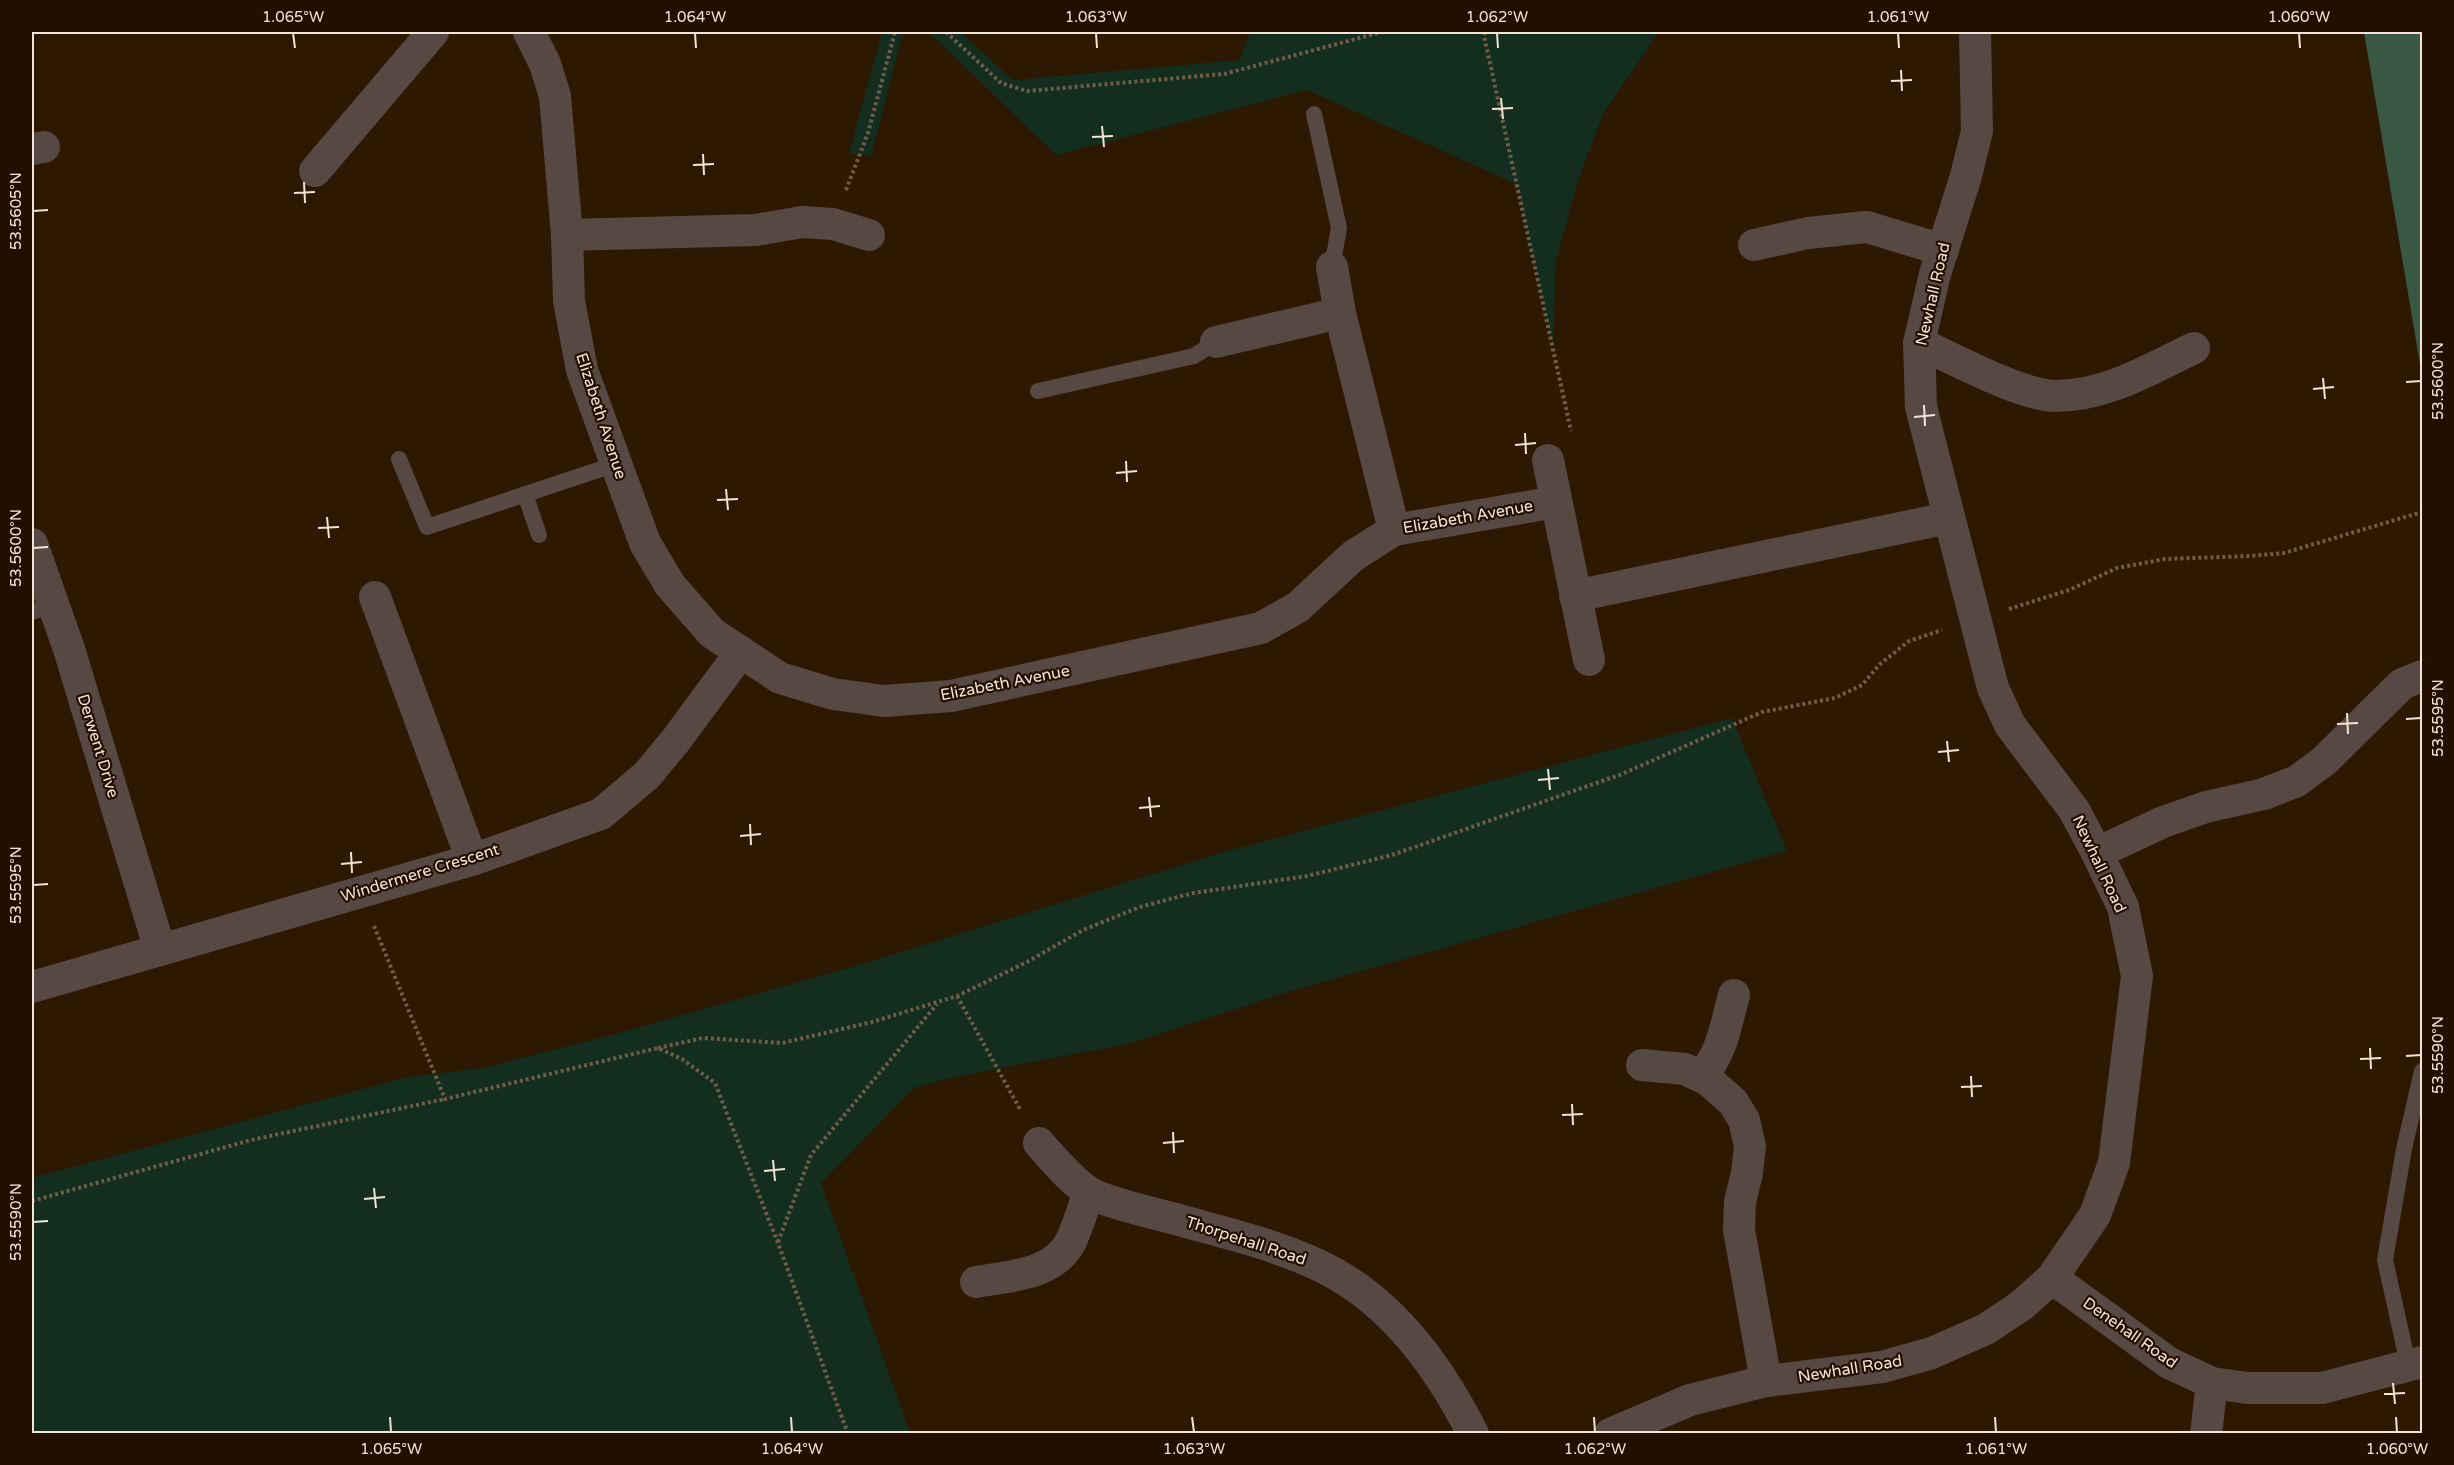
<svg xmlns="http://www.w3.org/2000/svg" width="2454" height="1465" viewBox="0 0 2454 1465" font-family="'Varela Round',sans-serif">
	<rect width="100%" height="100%" fill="#2d1802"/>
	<g fill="#132e1e">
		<path d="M882,32h21l-32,125 -22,-4z"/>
		<path d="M929,32h31l53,48 227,-20 10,-28h409l-56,82 -25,67 -22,79 -3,88 -37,-164 -209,-94 -251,65z"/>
		<path d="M1732,718l55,133 -496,140 -159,52 -187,36 -31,9 -93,95 89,250h-878v-255l375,-101 76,-9 132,-34 247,-70 362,-112z"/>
	</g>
	<path fill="#385844" d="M2364,32h58v344z"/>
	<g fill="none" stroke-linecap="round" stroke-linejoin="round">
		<g stroke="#6f5c49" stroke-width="4" stroke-dasharray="3 3" stroke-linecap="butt">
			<path d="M946,32l55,51 26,8 197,-17 158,-42"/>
			<path d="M1485,32l-1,4 87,395"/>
			<path d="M846,190l22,-57 27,-101"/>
			<path d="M2009,609l60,-19 48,-22 48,-9 85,-3 34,-3 138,-41"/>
			<path d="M374,926l71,173 213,-51 24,11 33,24 63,160 70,191"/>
			<path d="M957,996l64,115"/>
			<path d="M658,1048l45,-10 79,5 90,-21 85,-26 70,-34 56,-32 57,-23 53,-14 114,-17 85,-21 230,-81 140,-62 73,-14 27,-13 18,-21 29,-23 33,-11"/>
			<path d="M32,1201l219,-61 194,-41"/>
			<path d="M778,1242l33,-87 126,-151"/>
		</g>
		<g stroke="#574843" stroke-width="16">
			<path d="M1314,114l25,114 -7,39"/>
			<path d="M1038,391l156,-35 22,-14"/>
			<path d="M399,459l28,68 189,-63"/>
			<path d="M525,494l14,41"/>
			<path d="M32,612l21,-7"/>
			<path d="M2408,1364l-23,-104 19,-111 18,-78"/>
		</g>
		<g stroke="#574843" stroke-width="32">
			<path d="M529,32l16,32 10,32 12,139 2,66 13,69 63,173 25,42 42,48 68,45 53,16 51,7 67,-5 310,-68 37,-21 55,-51 41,-26 162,-28"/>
			<path d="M32,149l12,-2"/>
			<path d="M315,171l118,-139"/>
			<path d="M567,235l189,-5 46,-8 31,2 36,11"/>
			<path d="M1754,245l54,-12 59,-6 76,23"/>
			<path d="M1332,267l8,46 54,217"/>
			<path d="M1216,342l124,-29"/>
			<path d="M1919,343c33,15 103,53 137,53 50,0 94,-27 138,-48"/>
			<path d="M1548,460l41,200"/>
			<path d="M32,544l37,105 91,301"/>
			<path d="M1575,596l373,-78"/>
			<path d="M375,597l97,263"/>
			<path d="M2097,853l66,-31 43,-15 58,-13 33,-13 27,-20 78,-77 20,-8"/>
			<path d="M32,987l440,-127 129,-46 46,-39 29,-35 65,-88"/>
			<path d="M1642,1065l43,4 23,11 25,22 11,18 6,26 -3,27 -7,29 -1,28 27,151"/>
			<path d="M1701,1076c21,-21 25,-52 33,-81"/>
			<path d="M1039,1143c15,17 30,35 48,48 17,12 76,24 99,31 44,12 89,23 130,42 73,33 122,100 157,170"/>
			<path d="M2052,1278l117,85 43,20 35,5h75l100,-26"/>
			<path d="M976,1282c34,-6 78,-7 95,-41 7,-15 12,-33 18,-48"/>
			<path d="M1610,1434l80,-34 76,-19 116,-14 50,-14 54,-24 36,-24 30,-27 43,-63 19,-52 23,-187 -14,-69 -26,-54 -23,-43 -64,-85 -17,-37 -72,-281 -2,-64 16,-69 31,-98 11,-45 -2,-99"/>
			<path d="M2206,1434l6,-51"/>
		</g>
	</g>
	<path fill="none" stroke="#f2e4d6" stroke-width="2" d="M293,33l2,15M695,33l1,15M1096,33l1,15M1497,33l1,15M1898,33l1,15M2299,33l1,15M1901,70l1,21M1891,81l21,-1M1501,98l2,21M1492,109l21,-1M1102,126l2,21M1092,137l21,-1M703,154l1,21M693,165l21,-1M304,182l1,21M294,193l21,-1M33,211l15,-1M2323,378l2,21M2406,382l15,-1M2313,389l21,-2M1924,405l1,21M1914,417l21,-2M1525,433l1,21M1515,445l21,-2M1126,461l1,21M1116,473l21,-2M726,489l2,21M717,500l21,-1M327,517l2,21M318,528l21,-1M33,548l15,-1M2347,713l1,21M2406,719l15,-1M2337,724l21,-1M1947,741l2,21M1938,752l21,-2M1548,769l2,21M1538,780l21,-2M1149,797l2,20M1139,808l21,-2M750,824l1,21M740,836l21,-2M351,852l1,21M341,864l21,-2M33,885l15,-1M2370,1048l1,21M2406,1056l15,-1M2360,1059l21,-1M1971,1076l1,21M1961,1087l21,-1M1572,1104l1,21M1562,1115l21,-1M1173,1132l1,21M1163,1143l21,-2M773,1160l2,21M764,1171l21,-2M374,1188l2,20M364,1199l21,-2M33,1222l15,-1M2393,1383l2,21M2384,1394l21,-1M390,1417l1,15M791,1417l1,15M1192,1417l2,15M1594,1417l1,15M1995,1417l1,15M2396,1417l1,15"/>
	<g text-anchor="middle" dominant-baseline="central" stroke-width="4.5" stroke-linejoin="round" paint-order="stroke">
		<g font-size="16" fill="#f2e4d6" stroke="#230f00">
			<text transform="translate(1933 294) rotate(-77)">Newhall Road</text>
			<text transform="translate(601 416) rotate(72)">Elizabeth Avenue</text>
			<text transform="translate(1468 517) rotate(-10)">Elizabeth Avenue</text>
			<text transform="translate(1005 683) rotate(-11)">Elizabeth Avenue</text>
			<text transform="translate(98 746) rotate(73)">Derwent Drive</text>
			<text transform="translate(2099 864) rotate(65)">Newhall Road</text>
			<text transform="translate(420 873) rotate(-17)">Windermere Crescent</text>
			<text transform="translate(1246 1241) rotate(18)">Thorpehall Road</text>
			<text transform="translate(2130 1333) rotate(35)">Denehall Road</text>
			<text transform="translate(1850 1369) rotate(-9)">Newhall Road</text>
		</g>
	</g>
	<rect width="2454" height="1465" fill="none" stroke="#230f00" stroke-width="66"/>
	<rect x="33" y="33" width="2388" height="1399" fill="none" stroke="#f2e4d6" stroke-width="2"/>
	<g font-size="15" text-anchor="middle" fill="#f2e4d6">
		<text x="293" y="22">1.065°W</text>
		<text x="695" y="22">1.064°W</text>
		<text x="1096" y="22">1.063°W</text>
		<text x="1497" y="22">1.062°W</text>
		<text x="1898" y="22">1.061°W</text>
		<text x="2299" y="22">1.060°W</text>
		<text transform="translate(16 211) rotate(-90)" y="5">53.5605°N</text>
		<text transform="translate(2438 381) rotate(-90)" y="5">53.5600°N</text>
		<text transform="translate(16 548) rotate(-90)" y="5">53.5600°N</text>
		<text transform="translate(2438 718) rotate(-90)" y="5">53.5595°N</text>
		<text transform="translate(16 885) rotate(-90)" y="5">53.5595°N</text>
		<text transform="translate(2438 1055) rotate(-90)" y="5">53.5590°N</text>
		<text transform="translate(16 1222) rotate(-90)" y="5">53.5590°N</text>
		<text x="391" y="1454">1.065°W</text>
		<text x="792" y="1454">1.064°W</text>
		<text x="1194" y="1454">1.063°W</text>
		<text x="1595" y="1454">1.062°W</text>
		<text x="1996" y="1454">1.061°W</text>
		<text x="2397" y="1454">1.060°W</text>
	</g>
</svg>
